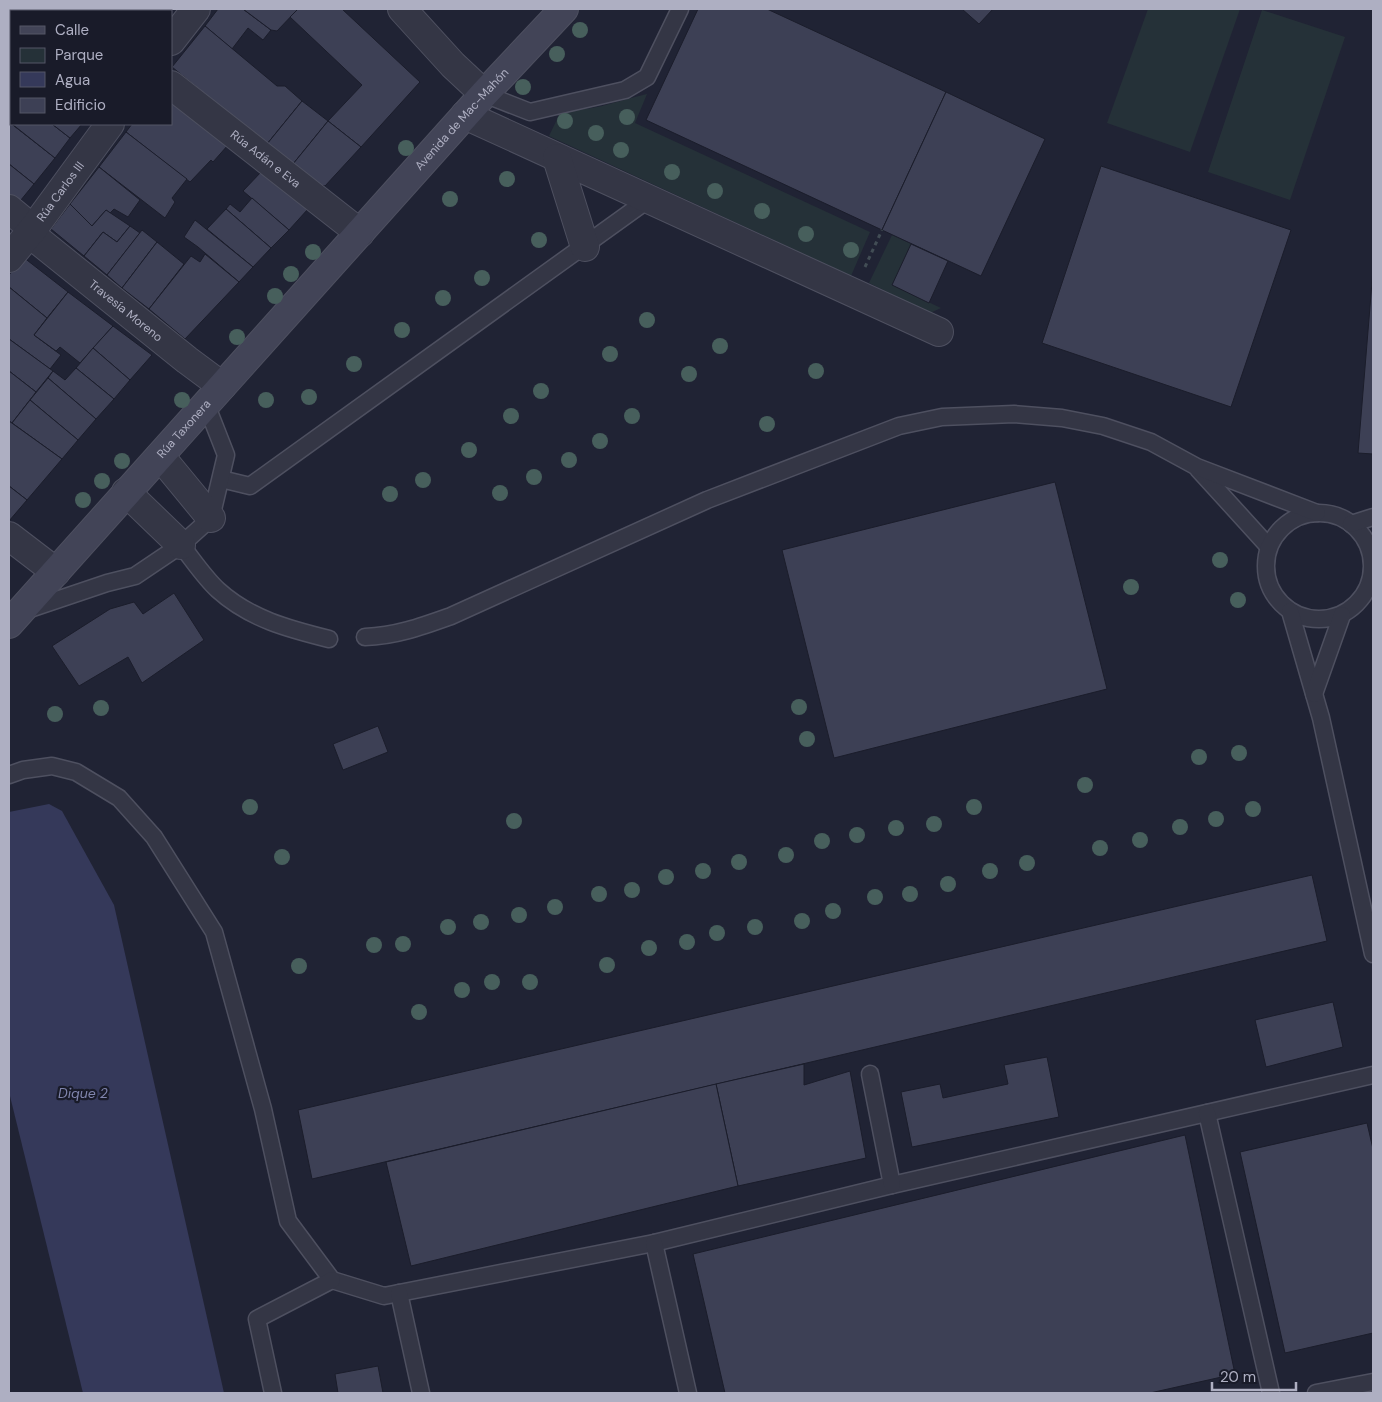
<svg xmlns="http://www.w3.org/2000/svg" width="1382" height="1402" viewBox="0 0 1382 1402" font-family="'DM Sans',sans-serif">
	<rect width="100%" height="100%" fill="#202334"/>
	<g fill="#253138">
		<path d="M1148,9h92l-50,143 -83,-29z"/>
		<path d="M1262,10l83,27 -55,163 -82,-28z"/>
		<path d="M647,94l-12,29 235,109 -19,44 -302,-140 13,-27c29,4 57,-9 85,-15z"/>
		<path d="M892,235l20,9 -20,41 49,23 -11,5 -61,-30z"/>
	</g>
	<path fill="#35395a" d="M49,804l13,7 52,94 110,488h-141l-74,-301v-280z"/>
	<g fill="#3d4055" stroke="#1b1d2b">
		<path d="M99,9h62l4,2h-63z"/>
		<path d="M218,9h25l28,21 -8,10 -15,-12 -16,21 -27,-23z"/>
		<path d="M243,9h55l-21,22 -6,-1z"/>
		<path d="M298,9h44l78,73 -59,65 -33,-26 34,-36 -72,-68z"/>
		<path d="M698,9h69l179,83 -64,138 -236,-110z"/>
		<path d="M962,9h31l-14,15z"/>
		<path d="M205,26l72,60h8l17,15 -35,43 -95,-77z"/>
		<path d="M946,92l99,47 -64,137 -99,-46z"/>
		<path d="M171,99l57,46 -15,17 -2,-2 -21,22 -64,-50 6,-8h39z"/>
		<path d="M302,101l26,20 -35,43 -26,-20z"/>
		<path d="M328,121l33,26 -36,39 -7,-1 -25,-21z"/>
		<path d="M9,122l46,36 -21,26 -25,-20z"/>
		<path d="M12,124h40l18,14 -15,20z"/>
		<path d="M52,124h30l-12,14z"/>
		<path d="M126,132l61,47 -15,19 3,4 -10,16 -66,-51z"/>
		<path d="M9,164l25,20 -18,22 -7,-5z"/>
		<path d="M1101,166l190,64 -60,177 -189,-64z"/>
		<path d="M99,167l41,33 -12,17 -14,-8 -4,4 -4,-3 -14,16 -22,-22z"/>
		<path d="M261,172l47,37 -19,21 -46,-39z"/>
		<path d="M252,198l37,32 -18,18 -45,-39 4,-5 10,8z"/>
		<path d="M70,204l22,22 14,-16 24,16 -13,16 -14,-10 -19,24 -33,-27z"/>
		<path d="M226,209l45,39 -18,19 -46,-38z"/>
		<path d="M195,220l58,47 -14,15 -41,-35 -14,-10z"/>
		<path d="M130,226l10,7 -33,42 -23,-19 19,-24 14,10z"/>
		<path d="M142,230l15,12 -35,46 -15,-13z"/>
		<path d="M157,242l27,22 -35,45 -27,-21z"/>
		<path d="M911,244l37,17 -19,42 -37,-18z"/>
		<path d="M205,254l34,28 -54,57 -36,-30 42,-53 9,6z"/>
		<path d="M23,257l45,35 -21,26 -38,-31v-12z"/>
		<path d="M1373,270v184l-15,-1z"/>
		<path d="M9,287l38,31 -13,17 27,20 -11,14 -41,-30z"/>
		<path d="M68,292l45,34 -33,37 -20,-16 -4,4 -22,-16z"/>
		<path d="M113,326l39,29 -22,25 -37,-32z"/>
		<path d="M9,339l44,32 -17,21 -27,-21z"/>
		<path d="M93,348l37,32 -16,19 -38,-31z"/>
		<path d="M76,368l38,31 -18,20 -48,-41 5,-7 12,9z"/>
		<path d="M9,371l27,21 -24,31 -3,-2z"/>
		<path d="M48,378l48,41 -18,21 -48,-40z"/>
		<path d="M30,400l48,40 -16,19 -50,-36z"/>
		<path d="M9,421l53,38 -35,41 -18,-14z"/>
		<path d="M1055,482l52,207 -273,69 -52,-208z"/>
		<path d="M9,486l18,14 -18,21z"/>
		<path d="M174,593l30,47 -62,43 -14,-26 -49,29 -27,-40 58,-37 24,-7 9,12z"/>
		<path d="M378,726l10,26 -45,18 -10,-26z"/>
		<path d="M1312,875l15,66 -1015,238 -14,-69z"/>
		<path d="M1333,1002l10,45 -77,20 -11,-47z"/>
		<path d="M1047,1057l12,60 -147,30 -11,-55 39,-8 3,14 65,-14 -4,-19z"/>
		<path d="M804,1064v21l46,-14 16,87 -128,28 -22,-102z"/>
		<path d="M716,1084l22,102 -327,80 -25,-104z"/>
		<path d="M1367,1123l6,26v184l-88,20 -45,-201z"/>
		<path d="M1185,1135l50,239 -85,19h-425l-32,-139z"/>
		<path d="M378,1366l5,27h-45l-3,-19z"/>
	</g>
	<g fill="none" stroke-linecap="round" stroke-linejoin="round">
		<g stroke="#4e5060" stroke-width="19">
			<g id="lane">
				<path d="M484,94l46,18 95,-22 22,-13 33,-68"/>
				<path d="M1198,469l71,78"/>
				<path d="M221,479l29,7 399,-287"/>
				<circle cx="1319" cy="566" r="53"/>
				<path d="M1351,524l22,-7"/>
				<path d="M181,545c12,15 23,32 37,45 32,29 71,39 111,49"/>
				<path d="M24,611l83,-28 28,-7 46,-31 30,-27 15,-63 -20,-51"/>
				<path d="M1290,611l31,107 52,236"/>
				<path d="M365,637c31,-1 58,-11 86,-21l256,-116 192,-74 43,-9 72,-3 48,4 41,8 48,16 46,25 120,46"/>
				<path d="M1314,694l28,-79"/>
				<path d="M9,775l14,-5 29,-4 24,6 43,26 35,39 60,95 49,177 25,112 44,59 52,16 270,-53 238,-58 481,-110"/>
				<path d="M870,1074l22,111"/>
				<path d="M1207,1113l64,280"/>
				<path d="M654,1243l34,150"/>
				<path d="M399,1293l22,100"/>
				<path d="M273,1393l-16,-74 75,-39"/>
				<path d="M1316,1393l57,-11"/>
			</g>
		</g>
		<g stroke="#4e5060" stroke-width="30">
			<g id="street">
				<path d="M81,9l3,2"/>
				<path d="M402,9l51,56 31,29"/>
				<path d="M55,11l2,-2"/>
				<path d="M171,41l25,-32"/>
				<path d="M9,68l2,-3"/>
				<path id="s1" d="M171,85l189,148"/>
				<path d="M465,115l474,217"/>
				<path d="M557,158l28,89"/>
				<path d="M9,209l24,20"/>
				<path id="s2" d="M29,233l158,127 35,26"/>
				<path id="s3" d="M9,258l24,-29 77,-105"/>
				<path d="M160,456l51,62"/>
				<path d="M126,492l55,53"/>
				<path d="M9,536l47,36"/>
			</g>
		</g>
		<g stroke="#4e5060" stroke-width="30">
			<g id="secondary">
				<path id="s4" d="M9,624l475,-530 80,-85"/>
			</g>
		</g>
		<path stroke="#424d55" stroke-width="3" stroke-dasharray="4 4" stroke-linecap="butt" d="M865,267l17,-37"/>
		<use href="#lane" stroke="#343645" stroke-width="16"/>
		<use href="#street" stroke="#343645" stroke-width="28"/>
		<use href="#secondary" stroke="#424457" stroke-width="28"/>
	</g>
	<g fill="#475f5c">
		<circle cx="580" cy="30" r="8"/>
		<circle cx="557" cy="54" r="8"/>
		<circle cx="523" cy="87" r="8"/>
		<circle cx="627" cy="117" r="8"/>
		<circle cx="565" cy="121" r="8"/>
		<circle cx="596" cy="133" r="8"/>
		<circle cx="406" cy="148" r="8"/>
		<circle cx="621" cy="150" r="8"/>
		<circle cx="672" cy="172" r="8"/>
		<circle cx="507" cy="179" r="8"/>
		<circle cx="715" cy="191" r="8"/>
		<circle cx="450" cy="199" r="8"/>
		<circle cx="762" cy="211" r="8"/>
		<circle cx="806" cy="234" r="8"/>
		<circle cx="539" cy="240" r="8"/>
		<circle cx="851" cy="250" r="8"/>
		<circle cx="313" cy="252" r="8"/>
		<circle cx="291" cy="274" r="8"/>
		<circle cx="482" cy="278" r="8"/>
		<circle cx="275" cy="296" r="8"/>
		<circle cx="443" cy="298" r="8"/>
		<circle cx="647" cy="320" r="8"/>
		<circle cx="402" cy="330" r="8"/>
		<circle cx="237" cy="337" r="8"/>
		<circle cx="720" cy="346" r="8"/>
		<circle cx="610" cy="354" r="8"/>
		<circle cx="354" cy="364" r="8"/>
		<circle cx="816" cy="371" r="8"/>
		<circle cx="689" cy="374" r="8"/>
		<circle cx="541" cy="391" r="8"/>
		<circle cx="309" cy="397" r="8"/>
		<circle cx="182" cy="400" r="8"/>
		<circle cx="266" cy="400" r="8"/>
		<circle cx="511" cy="416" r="8"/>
		<circle cx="632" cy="416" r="8"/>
		<circle cx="767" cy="424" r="8"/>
		<circle cx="600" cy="441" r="8"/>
		<circle cx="469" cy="450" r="8"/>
		<circle cx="569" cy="460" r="8"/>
		<circle cx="122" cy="461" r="8"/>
		<circle cx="534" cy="477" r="8"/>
		<circle cx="423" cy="480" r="8"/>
		<circle cx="102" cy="481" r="8"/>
		<circle cx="500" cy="493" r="8"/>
		<circle cx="390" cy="494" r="8"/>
		<circle cx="83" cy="500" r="8"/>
		<circle cx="1220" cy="560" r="8"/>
		<circle cx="1131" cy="587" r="8"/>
		<circle cx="1238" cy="600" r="8"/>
		<circle cx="799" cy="707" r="8"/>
		<circle cx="101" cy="708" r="8"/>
		<circle cx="55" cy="714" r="8"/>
		<circle cx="807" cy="739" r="8"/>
		<circle cx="1239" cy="753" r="8"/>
		<circle cx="1199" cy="757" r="8"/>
		<circle cx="1085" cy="785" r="8"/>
		<circle cx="250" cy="807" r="8"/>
		<circle cx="974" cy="807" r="8"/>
		<circle cx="1253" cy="809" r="8"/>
		<circle cx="1216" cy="819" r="8"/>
		<circle cx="514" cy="821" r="8"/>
		<circle cx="934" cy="824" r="8"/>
		<circle cx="1180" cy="827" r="8"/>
		<circle cx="896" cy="828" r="8"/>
		<circle cx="857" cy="835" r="8"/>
		<circle cx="1140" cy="840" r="8"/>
		<circle cx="822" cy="841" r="8"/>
		<circle cx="1100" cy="848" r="8"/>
		<circle cx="786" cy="855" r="8"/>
		<circle cx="282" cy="857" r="8"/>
		<circle cx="739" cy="862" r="8"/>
		<circle cx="1027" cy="863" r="8"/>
		<circle cx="703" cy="871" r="8"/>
		<circle cx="990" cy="871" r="8"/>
		<circle cx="666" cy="877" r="8"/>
		<circle cx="948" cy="884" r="8"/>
		<circle cx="632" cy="890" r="8"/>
		<circle cx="599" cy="894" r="8"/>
		<circle cx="910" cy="894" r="8"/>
		<circle cx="875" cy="897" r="8"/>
		<circle cx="555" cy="907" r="8"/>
		<circle cx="833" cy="911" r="8"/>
		<circle cx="519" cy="915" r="8"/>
		<circle cx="802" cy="921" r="8"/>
		<circle cx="481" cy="922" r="8"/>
		<circle cx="448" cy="927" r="8"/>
		<circle cx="755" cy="927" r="8"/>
		<circle cx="717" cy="933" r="8"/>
		<circle cx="687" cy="942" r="8"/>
		<circle cx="403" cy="944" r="8"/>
		<circle cx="374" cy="945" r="8"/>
		<circle cx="649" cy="948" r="8"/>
		<circle cx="607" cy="965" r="8"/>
		<circle cx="299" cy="966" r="8"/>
		<circle cx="492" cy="982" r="8"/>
		<circle cx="530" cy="982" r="8"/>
		<circle cx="462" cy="990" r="8"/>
		<circle cx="419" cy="1012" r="8"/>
	</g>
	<g text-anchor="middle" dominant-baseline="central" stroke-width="4.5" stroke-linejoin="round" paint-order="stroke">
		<g font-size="12" fill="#aeafc2" stroke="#191b29">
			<text stroke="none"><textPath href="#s4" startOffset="678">Avenida de Mac-Mahón</textPath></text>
			<text stroke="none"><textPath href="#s1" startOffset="120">Rúa Adán e Eva</textPath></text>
			<text stroke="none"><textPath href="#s3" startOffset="84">Rúa Carlos III</textPath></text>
			<text stroke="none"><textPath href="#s2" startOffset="124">Travesía Moreno</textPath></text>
			<text stroke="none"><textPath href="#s4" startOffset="262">Rúa Taxonera</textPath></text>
		</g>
		<g font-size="14" font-style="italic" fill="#8085ad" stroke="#191b29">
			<text x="83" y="1093">Dique 2</text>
		</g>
	</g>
	<rect width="1382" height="1402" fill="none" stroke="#aeafc2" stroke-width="20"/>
	<rect x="10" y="10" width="162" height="115" fill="#191b29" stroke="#555666"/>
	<rect x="20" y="26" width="25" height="8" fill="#424457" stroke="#555666"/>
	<text x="55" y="35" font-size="15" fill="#aeafc2">Calle</text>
	<rect x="20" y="48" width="25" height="15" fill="#253138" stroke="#555666"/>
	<text x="55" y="60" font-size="15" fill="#aeafc2">Parque</text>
	<rect x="20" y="72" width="25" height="15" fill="#35395a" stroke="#555666"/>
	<text x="55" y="85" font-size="15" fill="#aeafc2">Agua</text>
	<rect x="20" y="98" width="25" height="15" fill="#3d4055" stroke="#555666"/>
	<text x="55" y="110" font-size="15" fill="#aeafc2">Edificio</text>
	<path d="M1212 1382v8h84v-8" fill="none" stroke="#aeafc2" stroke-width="2.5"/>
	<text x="1220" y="1382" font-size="15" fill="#aeafc2" stroke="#191b29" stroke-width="4" paint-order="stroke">20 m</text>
</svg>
